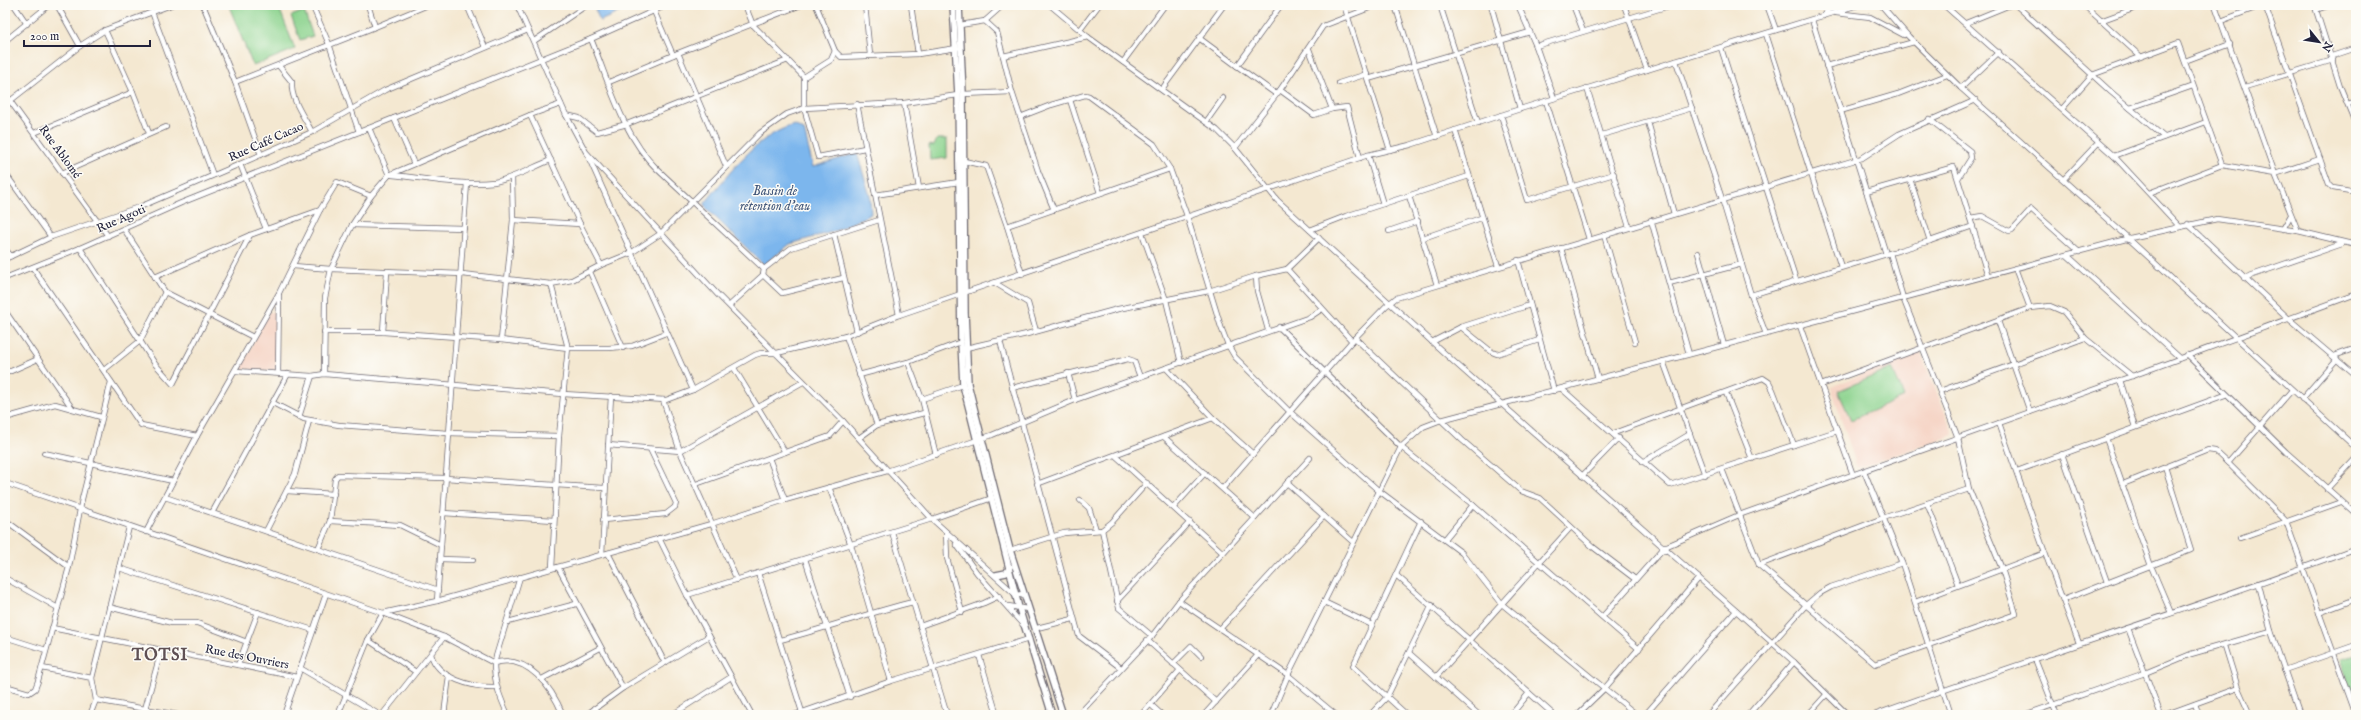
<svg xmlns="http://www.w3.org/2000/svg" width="2361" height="720" viewBox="0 0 2361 720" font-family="'IM FELL English',serif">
	<rect width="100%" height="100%" fill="#fdfcf7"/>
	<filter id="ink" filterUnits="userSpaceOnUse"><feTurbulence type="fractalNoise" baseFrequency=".025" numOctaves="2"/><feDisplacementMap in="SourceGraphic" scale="8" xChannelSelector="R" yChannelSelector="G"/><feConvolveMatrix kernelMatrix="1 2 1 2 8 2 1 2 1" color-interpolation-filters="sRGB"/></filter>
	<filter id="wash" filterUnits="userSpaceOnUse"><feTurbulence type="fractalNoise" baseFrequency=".012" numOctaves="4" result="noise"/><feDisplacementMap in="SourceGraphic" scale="16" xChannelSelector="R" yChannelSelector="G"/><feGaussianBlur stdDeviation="0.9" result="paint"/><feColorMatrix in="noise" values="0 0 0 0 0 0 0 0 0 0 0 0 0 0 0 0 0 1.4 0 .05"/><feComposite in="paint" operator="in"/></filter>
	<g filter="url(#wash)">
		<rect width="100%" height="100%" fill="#f4e8d1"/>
		<g fill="#f5d2c2">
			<path d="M269,312h6l1,59 -36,-2z"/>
			<path d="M1920,351l34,84 -97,33 -26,-81z"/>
		</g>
		<g fill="#8cd38e" stroke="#577a64">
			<path d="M278,5l17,44 -42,17 -24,-60z"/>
			<path d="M304,11l9,25 -13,4 -9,-24z"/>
			<path d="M937,139h10v19l-17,2 -1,-15 5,1z"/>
			<path d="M1892,368l12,29 -53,23 -13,-29z"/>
			<path d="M2356,654v50l-16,-44z"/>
		</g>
		<g fill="#7bb6ed" stroke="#4e6c94">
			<path d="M605,5h30l-35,16 -5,-12z"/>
			<path d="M794,125l10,5 9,37 44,-14 13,43 1,18 -36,17 -45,13 -26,21 -59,-58v-4c24,-29 51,-68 89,-78z"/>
		</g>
	</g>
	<g filter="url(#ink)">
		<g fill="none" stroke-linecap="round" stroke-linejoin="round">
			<g stroke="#6c6770" stroke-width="6">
				<g id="minor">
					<path d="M14,5l13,19"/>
					<path d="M57,5l23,41"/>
					<path d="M203,5l32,77 26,73"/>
					<path d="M312,5l17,39 30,88"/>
					<path d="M368,5l7,22 53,-22"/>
					<path d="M467,5l18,42"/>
					<path d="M517,5l49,110 20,37 132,143 125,126 89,98 84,76 7,-1"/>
					<path d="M745,5l8,20 51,52v31l14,49 47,-9"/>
					<path d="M816,5l19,46 6,6 77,-3 39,-6"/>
					<path d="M865,5l5,50"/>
					<path d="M911,5l7,49"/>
					<path d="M1050,5l38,32 129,93 18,18 42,52 176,161 209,185"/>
					<path d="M1344,5l46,145"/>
					<path d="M1395,5l42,132"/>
					<path d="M1440,5l38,118"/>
					<path d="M1491,5l29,104"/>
					<path d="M1518,5l18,41 18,52"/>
					<path d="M1573,5l10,26"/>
					<path d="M1624,5l23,65"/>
					<path d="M1767,5l9,25"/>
					<path d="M1881,5l28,32 52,51 167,150"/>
					<path d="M1944,5l170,151 65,70"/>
					<path d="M2016,5l95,87 53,45"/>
					<path d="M2084,5l56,51"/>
					<path d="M2215,5l60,169 23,57"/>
					<path d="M2265,5l64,179 4,4 23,4"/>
					<path d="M2330,5l-14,5 24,76 16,39"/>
					<path d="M654,11l19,44"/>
					<path d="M152,12l61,163"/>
					<path d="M1836,13l34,4 34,18"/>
					<path d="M1823,16l9,-11"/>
					<path d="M1812,20l74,234"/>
					<path d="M985,21l12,11 15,60 26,79 16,39"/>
					<path d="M2100,21l44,-16"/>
					<path d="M2221,21l42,-16"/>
					<path d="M1966,23l44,-18"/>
					<path d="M960,25l25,-4 18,-16"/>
					<path d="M105,30l28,62 16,41"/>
					<path d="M1080,30l19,-25"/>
					<path d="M1766,34l75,233"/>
					<path d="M1199,38l38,28"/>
					<path d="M591,39c18,43 32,97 66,130l107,100"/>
					<path d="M5,41l44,-36"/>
					<path d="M534,41l53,-36"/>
					<path d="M1536,46l136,-41"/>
					<path d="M1721,48l75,232"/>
					<path d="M1309,49l23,60"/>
					<path d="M678,53l48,113"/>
					<path d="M1003,56l85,-19"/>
					<path d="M2332,56l24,-8"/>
					<path d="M1676,61l46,138 29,96 15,39"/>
					<path d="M2185,61l45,-17"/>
					<path d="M1123,62l42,-57"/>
					<path d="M279,66l13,16c-2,17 13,36 20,50"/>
					<path d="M1826,66l88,-24"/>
					<path d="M804,77l27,-17 4,-9"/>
					<path d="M1368,79l162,-47"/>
					<path d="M235,82l140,-55"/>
					<path d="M609,82l69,-29 123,-48"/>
					<path d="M1339,83l28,-9"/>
					<path d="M2245,87l88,-27"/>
					<path d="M1587,88l42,139"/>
					<path d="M1961,88l38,-36"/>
					<path d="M1162,89l62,-84"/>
					<path d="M1280,90l34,25 18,-6 15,-2 13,51"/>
					<path d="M5,94l103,142"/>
					<path d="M963,94l49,-2"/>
					<path d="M1276,94l-39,-28 44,-61"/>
					<path d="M1070,100l30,93"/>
					<path d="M1546,101l43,138"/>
					<path d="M904,103l15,85"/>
					<path d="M857,104l42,211"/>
					<path d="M2348,104l8,-3"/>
					<path d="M5,105l75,-59 25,-16 66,-25"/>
					<path d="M2130,108l63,-22"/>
					<path d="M2062,109l30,-34 86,-32 44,122"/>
					<path d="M1840,111l58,-17 49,-19"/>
					<path d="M530,115l50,109 21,41"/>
					<path d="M566,115l13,3 18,14 30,-8 161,-64"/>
					<path d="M1501,115l26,85 87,-26"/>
					<path d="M1020,117l31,-12 34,-10 4,1 65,48 16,25 17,47 34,111 7,18 7,12 54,54 89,79 84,63 41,52 134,110"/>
					<path d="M1929,119l41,32 1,7 -12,19"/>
					<path d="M1206,122l17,-24"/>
					<path d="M1648,122l26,92"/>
					<path d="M369,128l20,47"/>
					<path d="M1455,130l43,136"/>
					<path d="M34,133l99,-41"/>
					<path d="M1602,135l90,-27"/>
					<path d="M1235,148l45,-58 43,-64 54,-21"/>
					<path d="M1368,155l15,49"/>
					<path d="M588,156l105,234"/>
					<path d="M2114,156l92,-34"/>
					<path d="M964,161l22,5 21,60"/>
					<path d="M240,164l26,65"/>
					<path d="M414,164l-20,-46 197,-79 76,-34"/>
					<path d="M5,173l46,64"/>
					<path d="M62,173l104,-46"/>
					<path d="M392,175c33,3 68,11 102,7 19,-3 39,-15 57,-22"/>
					<path d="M1910,179l20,62"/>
					<path d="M2064,179l34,-36"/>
					<path d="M1866,192l88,-25 34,109"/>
					<path d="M2149,193l73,-28 53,9 45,-15"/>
					<path d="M875,195l84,-13"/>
					<path d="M1409,196l28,89"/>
					<path d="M1970,218l12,-2 27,15 3,-1 19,-21 48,43"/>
					<path d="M513,220l67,4"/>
					<path d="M1651,220l38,134"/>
					<path d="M2188,224l101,95 67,57"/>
					<path d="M352,225l112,3"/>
					<path d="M124,229l41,63 88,45"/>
					<path d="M2283,229l8,-14"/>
					<path d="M1310,230l36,-14 123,-40"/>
					<path d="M1389,231l29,-10"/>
					<path d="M1142,233l24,67 15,63"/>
					<path d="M834,234l23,98"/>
					<path d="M1604,235l31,107"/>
					<path d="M1423,238l58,-20"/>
					<path d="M2130,238l87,-19 81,12 58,14"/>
					<path d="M2130,240l226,208"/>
					<path d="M80,248l75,116 18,20 77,-149"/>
					<path d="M1561,248l37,131"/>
					<path d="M5,249l6,7"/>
					<path d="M1698,253l26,92"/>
					<path d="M2067,255l113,103"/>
					<path d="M5,259l46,-22 91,-31 98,-42 72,-32 73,-42 143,-60"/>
					<path d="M1518,260l36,131"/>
					<path d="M293,266l38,3 131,5 89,10 21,-4 29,-15 30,-12 29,-19 100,-101 27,-19 17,-6 100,-5 54,-8"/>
					<path d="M33,268l108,157 56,11"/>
					<path d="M2015,268l15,40"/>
					<path d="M1287,269l32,-31"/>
					<path d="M590,272l33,76"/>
					<path d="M1022,274l-15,-48 163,-57"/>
					<path d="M763,275l19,18 61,-15"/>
					<path d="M1256,276l1,15 11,39"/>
					<path d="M155,277l95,-42 70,-25"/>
					<path d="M5,278l75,-30 101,-45 213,-85"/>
					<path d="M2244,278l98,-34"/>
					<path d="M995,283l33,20 8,28"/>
					<path d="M1669,283l73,-19"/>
					<path d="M551,284l17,64 -9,88 -7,132"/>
					<path d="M1751,295l179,-54 43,-15"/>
					<path d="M730,305l33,-30 1,-6 27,-21 88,-28"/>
					<path d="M5,311l67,97"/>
					<path d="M1998,321l32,91"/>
					<path d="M1800,326l53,149"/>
					<path d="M1279,327l122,120 72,58 166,144"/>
					<path d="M1461,327l31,25 5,2 42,-14"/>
					<path d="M324,332h59l118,8 67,8h41l23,-2 34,-13"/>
					<path d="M383,332l4,-60"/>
					<path d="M846,336l31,89 -18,13"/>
					<path d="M1355,338l107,102 44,38 15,13 19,7 53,49 42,32"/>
					<path d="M501,340l12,-120 -1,-43"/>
					<path d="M1000,341l79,295 42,32"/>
					<path d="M1432,342l29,-15 69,-22"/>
					<path d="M966,348l61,-14 91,-25 91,-18 47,-15 31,-7 65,72"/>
					<path d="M2187,355l99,97 70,62"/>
					<path d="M2334,356l22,-8"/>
					<path d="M1663,361l42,114"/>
					<path d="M908,362l14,37 14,56"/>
					<path d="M734,368l51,84"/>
					<path d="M1166,368l47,50 40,36"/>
					<path d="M104,370l36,-29 25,-49"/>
					<path d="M5,371h6l27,-12"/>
					<path d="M236,371l76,5 12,-2 239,20 103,6 27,-10 62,-35 6,-2h16l69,-17 53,-21 469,-160 42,-10 110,-36 338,-104"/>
					<path d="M278,373l1,-78"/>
					<path d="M1068,373l7,27"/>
					<path d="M324,374l1,-76 6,-29 21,-44 19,-29 18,-21 141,-60 31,-11"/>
					<path d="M859,375l49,-13 53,-20"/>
					<path d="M2120,380l15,47"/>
					<path d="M1821,385l209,-77 20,-2 14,6 21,26 47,38"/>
					<path d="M1012,388l116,-29 6,2 6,16"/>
					<path d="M1562,389l108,96 167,-54"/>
					<path d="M1940,391l145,-53"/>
					<path d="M1726,393l26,66"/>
					<path d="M922,399l41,-14"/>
					<path d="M2302,399l35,-40"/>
					<path d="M663,400l17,51 57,129"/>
					<path d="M273,403l31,16 35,6 109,8 111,3"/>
					<path d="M299,417l13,-41"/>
					<path d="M5,418l50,-14 46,13"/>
					<path d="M1999,423l46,130 34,90"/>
					<path d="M877,425l47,-12"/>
					<path d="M1614,433l149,-55 6,4 4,8 21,55"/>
					<path d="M1164,437l91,81"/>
					<path d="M2106,438l45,128 20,47"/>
					<path d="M608,445l72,6 123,-69"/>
					<path d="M44,453l129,28"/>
					<path d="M2062,454l45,128"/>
					<path d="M1116,456l107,97"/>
					<path d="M769,458l16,42"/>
					<path d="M1643,462l47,-28"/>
					<path d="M2228,463l64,-73"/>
					<path d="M1722,469l37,96 116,99 141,-50 -14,-45 -33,-80 -11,-51 -55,-140 -13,-45"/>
					<path d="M1864,471l38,92 49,152"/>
					<path d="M2017,471l208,-76"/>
					<path d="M1582,476l37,-38"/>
					<path d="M5,483l378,130 61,24 50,26 26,-86"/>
					<path d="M1287,483l66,59"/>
					<path d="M696,484l134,-48 13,-15"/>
					<path d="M1037,484l176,-66"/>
					<path d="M2123,484l85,-34 7,1 13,12 58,58 70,194"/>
					<path d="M829,487l22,58 40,136"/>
					<path d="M1223,488l129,-147 34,-35 10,-8 466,-140 37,-24 77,-34"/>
					<path d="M2327,489l29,-31"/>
					<path d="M287,491l47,3"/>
					<path d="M165,497l273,93"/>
					<path d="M1080,500l9,8 7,22"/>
					<path d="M1927,503l31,82"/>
					<path d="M1174,507l31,-34"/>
					<path d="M212,513l76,-139"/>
					<path d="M443,513l111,7"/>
					<path d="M5,520l64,47"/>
					<path d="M603,520l63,-6 9,-7 1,-4 -26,-54"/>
					<path d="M330,521l70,4 41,20"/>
					<path d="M1102,530l17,78 33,28"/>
					<path d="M266,531l29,-57 14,-53"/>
					<path d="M146,532l51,-96 82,-143 41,-83 17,-28 34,14"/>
					<path d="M892,532l55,183"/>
					<path d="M946,532l1,26 15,54"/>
					<path d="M659,538l28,57 65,120"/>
					<path d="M2240,538l101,-36"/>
					<path d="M1445,539l28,-34"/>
					<path d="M956,544l21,29 47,53"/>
					<path d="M1667,546l72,-31 393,-139 224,-82"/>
					<path d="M318,549l12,-28 5,-42 3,-4 107,3 159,10"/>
					<path d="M1010,550l54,-17 38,-3 10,-8 35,-39"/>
					<path d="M1667,550l127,112 54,53"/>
					<path d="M608,553l57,110"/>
					<path d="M602,554l9,-158"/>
					<path d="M440,559l33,1"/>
					<path d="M805,559l45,138"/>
					<path d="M1759,565l124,-47 86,-29"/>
					<path d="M558,567l65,121"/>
					<path d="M119,568l194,62"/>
					<path d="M758,573l44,139"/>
					<path d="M1396,575l158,140"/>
					<path d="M5,578l53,30"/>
					<path d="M2259,585l12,46 29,84"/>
					<path d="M687,595l245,-76 60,-21"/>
					<path d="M2063,600l128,-50 -26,-83"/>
					<path d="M437,601l30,-418"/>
					<path d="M1117,601l73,-79"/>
					<path d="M1179,601l109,74 48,40"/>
					<path d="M1324,602l48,23"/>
					<path d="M1915,602l130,-49"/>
					<path d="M1008,606l20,3"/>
					<path d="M109,607l63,16h25l50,19"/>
					<path d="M2319,613l37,-14"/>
					<path d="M1603,616l59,-66v-4h5l-2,5 -3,-1"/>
					<path d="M508,622l68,-18"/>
					<path d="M920,626l64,-23 15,-7"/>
					<path d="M52,628l245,49"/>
					<path d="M1037,628l36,-9"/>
					<path d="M2128,628l33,87"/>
					<path d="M1220,629l104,-113"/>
					<path d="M5,637l41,13"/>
					<path d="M368,640l48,32"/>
					<path d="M780,640c44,-11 88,-27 133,-38"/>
					<path d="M1147,640l69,62"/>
					<path d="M2225,646l13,42 12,27"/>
					<path d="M1409,653l70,62"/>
					<path d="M431,654c6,25 43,34 65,33"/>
					<path d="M979,655l18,60"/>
					<path d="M2035,659l22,56"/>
					<path d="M1173,664l18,-18 10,10"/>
					<path d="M238,665l20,-53"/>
					<path d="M42,668l50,10"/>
					<path d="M300,668l80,47"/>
					<path d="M2284,670l72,-25"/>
					<path d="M1436,677l135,-150"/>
					<path d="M542,679l58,-31"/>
					<path d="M5,686l24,7 6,-4 3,-8 31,-114 13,-68 29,-117"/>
					<path d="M96,700l82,15"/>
					<path d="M1150,704l12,11"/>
					<path d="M2195,704l4,11"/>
					<path d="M595,708l4,7"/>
					<path d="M145,709l16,-58"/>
					<path d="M90,715l6,-15 -4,-22 37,-151"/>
					<path d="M284,715l42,-121"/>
					<path d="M338,715l30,-75 15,-27 54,-12 274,-77 74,-24 102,-29 105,-36 83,-35 235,-83 12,-8"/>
					<path d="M382,715l62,-78"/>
					<path d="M444,715l5,-39"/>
					<path d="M508,715c-8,-18 -14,-32 -14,-52 34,-10 58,25 69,52"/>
					<path d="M586,715l37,-27 86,-52"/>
					<path d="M672,715l59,-38"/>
					<path d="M794,715l97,-34 138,-42"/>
					<path d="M1078,715l74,-79 27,-35 131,-143"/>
					<path d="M1141,715l39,-45"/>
					<path d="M1204,715l54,-60"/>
					<path d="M1271,715l17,-40 113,-228 22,-20 18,-7 689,-182 -2,2"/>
					<path d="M1370,715l17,-18 45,-92"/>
					<path d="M1407,715l-54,-49 68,-145"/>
					<path d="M1511,715l18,-22"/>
					<path d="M1577,715l28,-27 94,-110"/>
					<path d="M1645,715l91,-104"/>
					<path d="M1708,715l98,-110 14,-12 11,-6 71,-24"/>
					<path d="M1748,715l46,-53"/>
					<path d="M1808,715l18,-20"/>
					<path d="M1874,715c160,-58 323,-107 482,-167"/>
					<path d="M2024,715l121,-42 46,-19 80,-23"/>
					<path d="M2164,715l74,-27"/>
				</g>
			</g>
			<g stroke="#6c6770" stroke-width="8">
				<g id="major">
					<path d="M953,5l5,90 3,247 2,43 56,223 33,107"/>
					<path d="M959,5l4,89 2,219 3,71 42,166 53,165"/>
					<path d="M996,575l10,-2 4,-6"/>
				</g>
			</g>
			<use href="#minor" stroke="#fff" stroke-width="4.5"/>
			<use href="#major" stroke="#fff" stroke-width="5.5"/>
		</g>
	</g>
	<g text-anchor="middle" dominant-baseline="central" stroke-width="3" stroke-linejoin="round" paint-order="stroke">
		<g font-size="12" fill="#22223b" stroke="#fdfcf7">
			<text transform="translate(266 142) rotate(-24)">Rue Café Cacao</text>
			<text transform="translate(60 152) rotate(54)">Rue Ablomé</text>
			<text transform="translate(121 219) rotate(-24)">Rue Agoti</text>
			<text transform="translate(247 657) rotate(11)">Rue des Ouvriers</text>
		</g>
		<g font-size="13" font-style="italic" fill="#415679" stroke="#fdfcf7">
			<text x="775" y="191">Bassin de<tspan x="775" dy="15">rétention d'eau</tspan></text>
		</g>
		<g font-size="16" font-weight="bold" letter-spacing="1" fill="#5f5054" stroke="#fdfcf7">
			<text x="160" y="656">TOTSI</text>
		</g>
	</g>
	<rect width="2361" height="720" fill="none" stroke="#fdfcf7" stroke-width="20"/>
	<g transform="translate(2319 42) rotate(120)" stroke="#fdfcf7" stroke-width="3" paint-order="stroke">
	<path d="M0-3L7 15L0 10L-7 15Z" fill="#22223b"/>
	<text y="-6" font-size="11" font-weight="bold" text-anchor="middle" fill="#22223b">N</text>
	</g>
	<path d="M24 40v6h126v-6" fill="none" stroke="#22223b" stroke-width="2"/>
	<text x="30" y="40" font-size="12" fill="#22223b" stroke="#fdfcf7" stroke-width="3" paint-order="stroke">200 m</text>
</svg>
